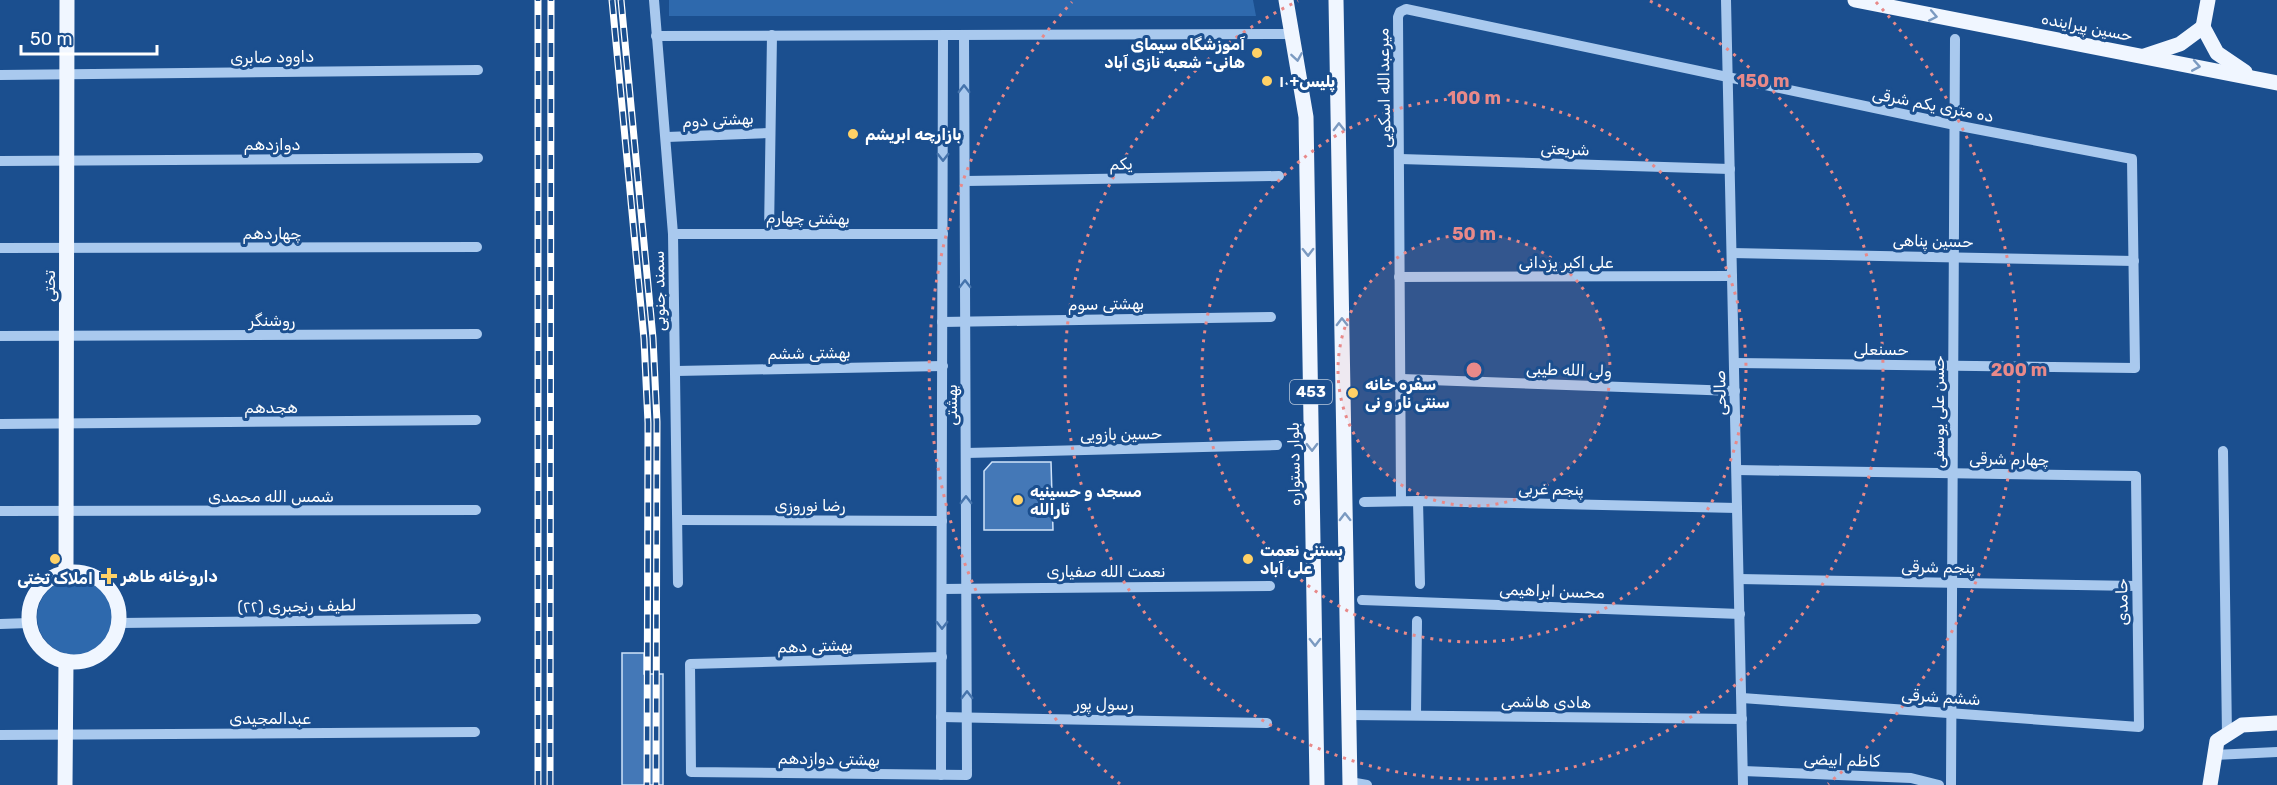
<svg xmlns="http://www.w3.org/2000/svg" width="2277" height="785" viewBox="0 0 2277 785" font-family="Rubik,Vazirmatn,sans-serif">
	<rect width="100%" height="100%" fill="#1b4f8f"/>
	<g fill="#2e69ad">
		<path d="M669,0h584l3,16h-587z"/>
		<circle cx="75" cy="617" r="38"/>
	</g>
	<g fill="#4478b7" stroke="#cfe3fa" stroke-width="1.5">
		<path d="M992,462h59l2,68h-69v-59z"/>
		<path d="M622,653h22v21h19v111h-41z"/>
	</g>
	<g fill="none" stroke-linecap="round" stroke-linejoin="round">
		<g stroke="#a9c9ee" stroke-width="10">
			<path d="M654,0l19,234 5,349"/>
			<path d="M1726,0l17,785"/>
			<path d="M656,36l638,-2"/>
			<path d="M0,75l478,-5"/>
			<path d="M667,137l103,-4"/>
			<path d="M1400,159l330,10"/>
			<path d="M0,161l478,-3"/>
			<path d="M965,181l314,-5"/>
			<path d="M769,232l3,-197"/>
			<path d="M673,234h270"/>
			<path d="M0,248l477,-1"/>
			<path d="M1732,253l402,8"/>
			<path d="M1399,277l333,-1"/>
			<path d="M942,322l329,-5"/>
			<path d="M0,336l477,-2"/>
			<path d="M676,371l267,-5"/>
			<path d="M1402,379l333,12"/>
			<path d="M0,424l476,-4"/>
			<path d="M2223,451l4,285"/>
			<path d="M966,453l311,-8"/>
			<path d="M1737,470l399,6 3,251 -397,-29"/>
			<path d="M1401,500l-3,-483 2,-5 6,-3 549,116 177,34 3,209 -401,-5"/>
			<path d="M1418,501l2,83"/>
			<path d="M1364,502l54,-1 319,7"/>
			<path d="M0,511l476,-1"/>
			<path d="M678,520l264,1"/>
			<path d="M1739,579l398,7"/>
			<path d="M942,589l328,-3"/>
			<path d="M1362,600l378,14"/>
			<path d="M119,623l357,-4"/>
			<path d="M0,624l29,-1"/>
			<path d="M942,657l-252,7 1,108 276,3 -3,-740"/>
			<path d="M1349,715l393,4"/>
			<path d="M1416,715l1,-94"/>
			<path d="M941,717l326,6"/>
			<path d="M0,735l475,-3"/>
			<path d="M2214,755l63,-3"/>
			<path d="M1743,771l168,7 28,7"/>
			<path d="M941,775l2,-740"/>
			<path d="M1350,782l17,3"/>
			<path d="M1951,785l4,-746"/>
		</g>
		<g stroke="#f0f6ff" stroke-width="15">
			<path d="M1286,0l20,117 11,668"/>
			<path d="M1336,0l14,785"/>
			<path d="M1855,0l422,83"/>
			<path d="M2203,27l14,26 28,19"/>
			<path d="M2203,27l5,-27"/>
			<path d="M2144,56l36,-12 23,-17"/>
			<circle cx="74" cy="617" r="45"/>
			<path d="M66,572l1,-572"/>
			<path d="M65,785l1,-124"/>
			<path d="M2210,785l7,-44 25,-16 35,-2"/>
		</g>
		<g stroke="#fff" stroke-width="7">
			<g id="rail">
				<path d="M612,0l32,339 4,84 -1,362"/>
				<path d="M621,0l32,338 4,84 -1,363"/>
				<path d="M538,785v-785"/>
				<path d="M550,785l1,-785"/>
			</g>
		</g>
		<use href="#rail" stroke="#1b4f8f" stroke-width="4.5" stroke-dasharray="14" stroke-linecap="butt"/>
	</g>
	<defs><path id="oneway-chevron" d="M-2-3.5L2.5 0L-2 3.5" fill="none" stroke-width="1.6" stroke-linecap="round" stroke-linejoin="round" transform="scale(1.5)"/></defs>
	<g stroke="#7b9ac1">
		<use href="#oneway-chevron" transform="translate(1933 16) rotate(11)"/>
		<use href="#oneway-chevron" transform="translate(1297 57) rotate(81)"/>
		<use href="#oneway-chevron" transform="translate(2196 66) rotate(10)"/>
		<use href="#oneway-chevron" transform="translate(1339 127) rotate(-91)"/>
		<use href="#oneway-chevron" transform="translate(1308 252) rotate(89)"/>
		<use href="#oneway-chevron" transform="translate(1342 322) rotate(-91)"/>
		<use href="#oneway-chevron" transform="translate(1312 447) rotate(89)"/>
		<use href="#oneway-chevron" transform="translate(1345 517) rotate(-91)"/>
		<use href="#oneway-chevron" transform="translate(1315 642) rotate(89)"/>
	</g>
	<g stroke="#4674ac">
		<use href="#oneway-chevron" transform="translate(964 89) rotate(-90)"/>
		<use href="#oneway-chevron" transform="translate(943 157) rotate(90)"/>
		<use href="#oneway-chevron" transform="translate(965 284) rotate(-90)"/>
		<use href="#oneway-chevron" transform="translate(966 500) rotate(-90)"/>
		<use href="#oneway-chevron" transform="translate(942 625) rotate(90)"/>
		<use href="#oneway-chevron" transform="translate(967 695) rotate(-90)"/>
	</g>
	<circle cx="1474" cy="370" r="136" fill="#e88989" fill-opacity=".12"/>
	<g fill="none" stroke="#e88989" stroke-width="3" stroke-dasharray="3 6">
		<circle cx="1474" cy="370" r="136"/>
		<circle cx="1474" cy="370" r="272"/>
		<path d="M1650 1A409 409 0 1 1 1298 1"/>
		<path d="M1120 784A545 545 0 0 1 1072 2M1876 2A545 545 0 0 1 1828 784"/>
	</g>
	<g fill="#ffd166" stroke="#1b4f8f" stroke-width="2">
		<circle cx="1257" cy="53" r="6"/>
		<circle cx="1267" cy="81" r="6"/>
		<circle cx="853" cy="134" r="6"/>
		<circle cx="1353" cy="393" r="6"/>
		<circle cx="1018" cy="500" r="6"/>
		<circle cx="55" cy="559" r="6"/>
		<circle cx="1248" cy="559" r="6"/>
		<path d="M106 567h6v6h6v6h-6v6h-6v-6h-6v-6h6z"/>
	</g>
	<g text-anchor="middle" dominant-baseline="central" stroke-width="6" stroke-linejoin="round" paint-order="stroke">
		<rect fill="#1b4f8f" stroke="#bbcadd" stroke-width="1.5" x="1290" y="380" width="42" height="24" rx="4.5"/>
		<g font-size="15" font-weight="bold" fill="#fff">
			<text x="1311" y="392">453</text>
		</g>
		<g font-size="16" fill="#fff" stroke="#1b4f8f">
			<text transform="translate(2087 27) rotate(11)">حسین پیراینده</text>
			<text transform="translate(272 57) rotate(-1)">داوود صابری</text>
			<text transform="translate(1384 88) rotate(-91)">میرعبدالله اسکویی</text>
			<text transform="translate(1933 105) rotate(11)">ده متری یکم شرقی</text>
			<text transform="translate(718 120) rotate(-3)">بهشتی دوم</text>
			<text x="272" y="144">دوازدهم</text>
			<text transform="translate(1565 149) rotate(2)">شریعتی</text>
			<text transform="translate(1121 164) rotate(-1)">یکم</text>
			<text transform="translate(808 218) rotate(1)">بهشتی چهارم</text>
			<text x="272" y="233">چهاردهم</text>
			<text transform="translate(1933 241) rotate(1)">حسین پناهی</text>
			<text x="1566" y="262">علی اکبر یزدانی</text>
			<text transform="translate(49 286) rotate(-90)">تختی</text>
			<text transform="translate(659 291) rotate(-91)">سمند جنوبی</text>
			<text transform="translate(1106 304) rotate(-1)">بهشتی سوم</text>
			<text x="272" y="320">روشنگر</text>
			<text x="1881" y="349">حسنعلی</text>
			<text transform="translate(809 353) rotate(-1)">بهشتی ششم</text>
			<text transform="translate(1569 370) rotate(2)">ولی الله طیبی</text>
			<text transform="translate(1720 393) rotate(-91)">صالحی</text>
			<text transform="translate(951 405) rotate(-90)">بهشتی</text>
			<text x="271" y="407">هجدهم</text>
			<text transform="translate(1938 412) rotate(-90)">حسن علی یوسفی</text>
			<text transform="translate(1121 434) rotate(-1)">حسین بازویی</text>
			<text transform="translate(2009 459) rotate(1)">چهارم شرقی</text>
			<text transform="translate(1294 464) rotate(-91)">بلوار دستواره</text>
			<text transform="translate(1551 489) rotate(1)">پنجم غربی</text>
			<text x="271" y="496">شمس الله محمدی</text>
			<text x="810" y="505">رضا نوروزی</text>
			<text transform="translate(1938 567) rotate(1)">پنجم شرقی</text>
			<text x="1106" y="571">نعمت الله صفیاری</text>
			<text transform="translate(1552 591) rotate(2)">محسن ابراهیمی</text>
			<text transform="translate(2122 602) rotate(-91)">حامدی</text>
			<text transform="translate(297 606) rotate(-1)">لطیف رنجبری (۲۲)</text>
			<text transform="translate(815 646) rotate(-2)">بهشتی دهم</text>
			<text transform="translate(1941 697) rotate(4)">ششم شرقی</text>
			<text transform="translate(1546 702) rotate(1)">هادی هاشمی</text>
			<text transform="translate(1104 704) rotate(1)">رسول پور</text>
			<text x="270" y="718">عبدالمجیدی</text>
			<text transform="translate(829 759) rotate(1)">بهشتی دوازدهم</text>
			<text transform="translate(1842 760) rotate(2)">کاظم ابیضی</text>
		</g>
		<g font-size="16" font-weight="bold" fill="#fff" stroke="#1b4f8f" text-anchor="start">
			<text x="1245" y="44" text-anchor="end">آموزشگاه سیمای<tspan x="1245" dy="18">هانی- شعبه نازی آباد</tspan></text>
			<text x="1279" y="81">پلیس+۱۰</text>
			<text x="865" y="134">بازارچه ابریشم</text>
			<text x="1365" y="384">سفره خانه<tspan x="1365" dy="18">سنتی نار و نی</tspan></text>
			<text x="1030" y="491">مسجد و حسینیه<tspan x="1030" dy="18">ثارالله</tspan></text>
			<text x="1260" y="550">بستنی نعمت<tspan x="1260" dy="18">علی آباد</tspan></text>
			<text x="121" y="576">داروخانه طاهر</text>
			<text x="55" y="578" text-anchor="middle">املاک تختی</text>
		</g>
	</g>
	<circle cx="1474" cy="370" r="9" fill="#e88989" stroke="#1b4f8f" stroke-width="3"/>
	<g font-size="18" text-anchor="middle" font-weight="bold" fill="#e88989" stroke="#1b4f8f" stroke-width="6" stroke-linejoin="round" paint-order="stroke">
		<text x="1763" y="87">150 m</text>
		<text x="1474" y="104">100 m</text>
		<text x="1474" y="240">50 m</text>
		<text x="2019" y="376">200 m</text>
	</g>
	<path d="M21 45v9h136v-9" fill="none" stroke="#ffffff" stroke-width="3"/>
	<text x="30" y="45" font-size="18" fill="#ffffff" stroke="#1b4f8f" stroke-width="4.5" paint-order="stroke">50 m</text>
</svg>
